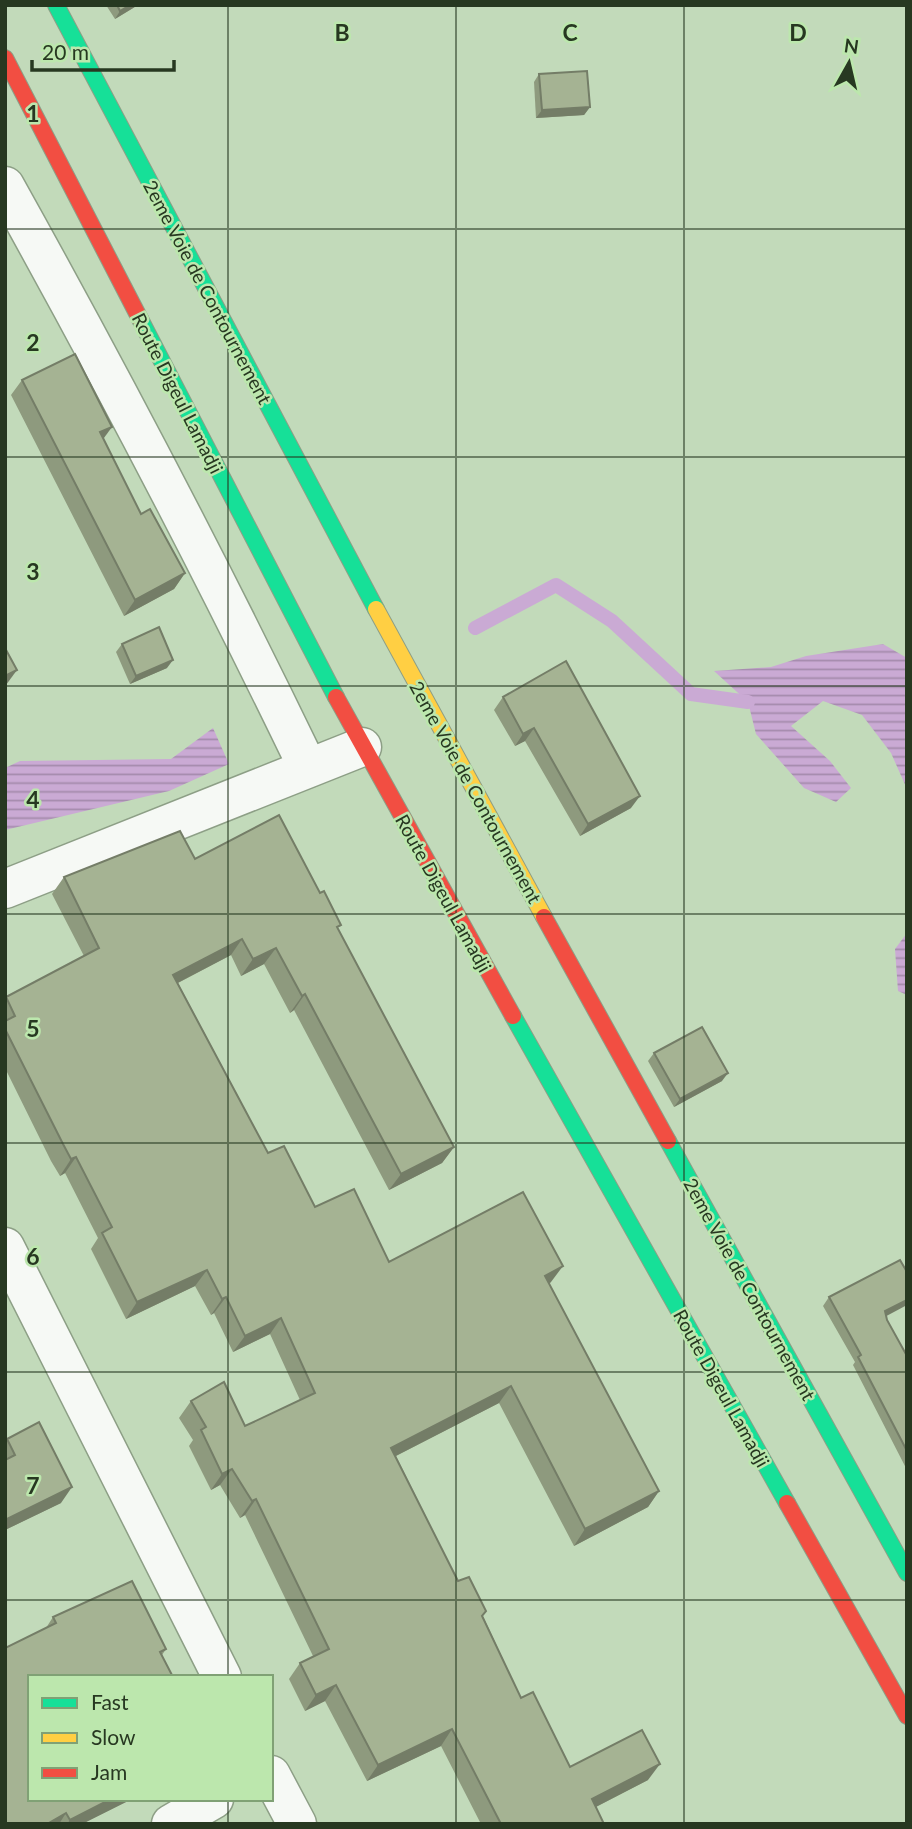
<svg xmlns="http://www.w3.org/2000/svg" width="912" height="1829" viewBox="0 0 912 1829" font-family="Lato,sans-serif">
	<defs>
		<pattern id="water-rules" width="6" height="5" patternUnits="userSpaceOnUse" patternTransform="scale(1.75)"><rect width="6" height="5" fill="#caaad4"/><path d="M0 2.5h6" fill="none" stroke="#a48bac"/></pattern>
	</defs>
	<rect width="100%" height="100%" fill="#c2daba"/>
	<g fill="url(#water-rules)">
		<path d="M883,644l24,14v131l-16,-36 -29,-38 -39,-14 -32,25 39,35 21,27 -15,14 -32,-14 -48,-54 -8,-32 -34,-31 57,-4 35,-11z"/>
		<path d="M213,728l16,36 -60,27 -164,39v-62l15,-7 151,-2z"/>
		<path d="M907,933v62l-9,-4 -3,-42z"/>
	</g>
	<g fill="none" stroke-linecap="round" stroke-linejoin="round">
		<path stroke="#caaad4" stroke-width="14" d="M475,628l81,-43 56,36 79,73 57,8"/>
		<g stroke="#8d9f86" stroke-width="41">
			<g id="street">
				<path d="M5,186c107,192 208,385 303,582"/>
				<path d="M5,889l357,-142"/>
				<path d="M5,1247l217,430"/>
				<path d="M271,1775l26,49"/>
				<path d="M171,1824l43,-25"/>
			</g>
		</g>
		<g stroke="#8d9f86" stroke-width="18">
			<g id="fast">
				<path d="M56,5l320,604"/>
				<path d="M140,319l196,378"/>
				<path d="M513,1016l274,487"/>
				<path d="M668,1141l239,432"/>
			</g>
		</g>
		<g stroke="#8d9f86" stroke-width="18">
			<path id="slow" d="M376,609l168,308"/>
		</g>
		<g stroke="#8d9f86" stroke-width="18">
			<g id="jam">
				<path d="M5,58l135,261"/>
				<path d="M336,697l177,319"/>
				<path d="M544,917l124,224"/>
				<path d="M787,1503l120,213"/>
			</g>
		</g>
		<use href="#street" stroke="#f6f9f5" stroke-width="38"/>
		<use href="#fast" stroke="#16e098" stroke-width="16"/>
		<use href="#slow" stroke="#ffcf43" stroke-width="16"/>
		<use href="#jam" stroke="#f24e42" stroke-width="16"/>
	</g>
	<g fill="#8e9a7e">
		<path d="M106,5h32l-23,14z"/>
		<path d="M539,74l51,33 -6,8 -48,3 -2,-36z"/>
		<path d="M22,380l81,59 38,75 44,59 -11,16 -50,27 -113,-221z"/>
		<path d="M122,644l45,24 -37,16 -14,-32z"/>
		<path d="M503,697l128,111 -51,28 -55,-95 -10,5 -21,-36z"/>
		<path d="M195,859l143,70 116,218 -12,16 -53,27 -95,-180 -4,3 -26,-49 -23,12 -10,-21 -53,28 90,170 47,54 74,55 162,20 -2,2 110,207 -11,16 -74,39 -75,-143 -103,53 62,125 25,35 38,82 49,69 78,13 -52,27 8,17h-123l-40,-78 -74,35 -42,-80 -20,10 -16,-32 11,-16 13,-7 -68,-141 -5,3 -20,-33 -9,5 -22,-44 4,-6 -14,-22 12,-17 54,25 55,-26 -30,-66 -37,18 -19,-39 -3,2 -16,-29 -69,33 -35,-70 7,-11 -33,-65 -5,3 -9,-15 -46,-93v-70l79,-42 -32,-62 12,-17z"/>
		<path d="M654,1053l68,28 -48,26 -26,-46z"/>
		<path d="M829,1297l57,19 1,4 20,36v114l-54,-105 2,-3 -32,-56z"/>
		<path d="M7,1439l54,64 -56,27v-89z"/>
		<path d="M53,1617l113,32 -4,6 -30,144 -50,25h-77l41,-196z"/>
	</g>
	<g fill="#747d67">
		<path d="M130,5h8l-23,14 5,-8z"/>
		<path d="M590,107l-6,8 -48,3 6,-8z"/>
		<path d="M112,427l-11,15 -1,-10z"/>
		<path d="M185,573l-11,16 -50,27 11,-16z"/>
		<path d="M173,660l-6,8 -37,16 6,-8z"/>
		<path d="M17,670l-11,15 -1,1v-10z"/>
		<path d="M534,728l-9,13 -10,5 8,-12z"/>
		<path d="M640,796l-9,12 -51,28 8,-12z"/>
		<path d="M242,939l-11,16 -69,36 11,-16z"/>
		<path d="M276,948l-12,16 -23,12 12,-17z"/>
		<path d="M305,994l-11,16 -4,3 12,-17z"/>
		<path d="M728,1073l-6,8 -48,26 6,-8z"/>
		<path d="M454,1147l-12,16 -53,27 12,-16z"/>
		<path d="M76,1157l-11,16 -5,3 11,-17z"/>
		<path d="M563,1266l-12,16 -18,10 12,-16z"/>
		<path d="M207,1270l-12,16 -69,33 11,-17z"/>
		<path d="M226,1297l-12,16 -3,2 11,-16z"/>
		<path d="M907,1300v5l-28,15 6,-9z"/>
		<path d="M281,1318l-11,16 -37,18 12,-16z"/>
		<path d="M511,1386l-12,17 -119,61 11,-16z"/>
		<path d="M232,1469l-12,16 -9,5 11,-16z"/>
		<path d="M72,1487l-11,16 -56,27v-10z"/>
		<path d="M659,1491l-11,16 -74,39 11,-17z"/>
		<path d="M256,1499l-11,16 -5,3 12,-17z"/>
		<path d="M336,1685l-11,16 -20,10 11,-16z"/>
		<path d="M452,1729l-11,17 -74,35 11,-16z"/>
		<path d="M660,1764l-12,16 -68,35 12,-16z"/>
		<path d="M111,1799h21l-50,25h-15l3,-4z"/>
		<path d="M66,1813l-7,11h-12z"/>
	</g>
	<g fill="#a5b393" stroke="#747d67" stroke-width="2">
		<path d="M117,5h13l-10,6z"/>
		<path d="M587,71l3,36 -48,3 -3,-36z"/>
		<path d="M75,354l37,73 -12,5 41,82 9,-5 35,64 -50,27 -113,-220z"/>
		<path d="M159,627l14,33 -37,16 -14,-32z"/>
		<path d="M5,648l12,22 -12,6z"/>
		<path d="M566,661l74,135 -52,28 -54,-96 -11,6 -20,-37z"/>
		<path d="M279,815l41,78 4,-2 17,34 -4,2 117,220 -53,27 -96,-180 -3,2 -26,-48 -23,11 -11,-20 -69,36 95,178 16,-7 31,61 39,-18 35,73 134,-70 40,74 -18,10 114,215 -74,38 -74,-143 -120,62 67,133 11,-4 17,34 -4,5 39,82 12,-6 37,75 72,-37 18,34 -68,35 12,25h-103l-49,-95 -74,36 -42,-80 -20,10 -16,-32 29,-14 -73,-150 -4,2 -20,-32 -10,5 -21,-44 5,-3 -15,-26 33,-19 21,44 70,-33 -34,-75 -36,18 -19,-39 -4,2 -15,-29 -70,32 -35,-69 10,-6 -36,-70 -5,2 -8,-15 -58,-115v-8l10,-5 -9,-19 93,-49 -35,-71 116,-46 15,28z"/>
		<path d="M702,1027l26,46 -48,26 -26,-46z"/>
		<path d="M900,1260l7,12v28l-22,11 2,9 20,36v95l-49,-94 3,-2 -32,-58z"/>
		<path d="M39,1422l33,65 -67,33v-60l10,-5 -8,-16z"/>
		<path d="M132,1581l34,68 -6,3 13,25h-143v122h81l-41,21 -4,-7 -19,11h-42v-176l51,-25 -3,-6z"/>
	</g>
	<path fill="none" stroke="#273821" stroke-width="2" stroke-opacity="0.55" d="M228,5v1672M456,5v1819M684,5v1819M5,229h902M5,457h902M5,686h902M5,914h902M5,1143h902M5,1372h902M5,1600h902M228,1799v25"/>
	<g text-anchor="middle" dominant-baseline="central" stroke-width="5" stroke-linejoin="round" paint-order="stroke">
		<g font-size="19" fill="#273821" stroke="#bce7ad">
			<text transform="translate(208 292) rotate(62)">2eme Voie de Contournement</text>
			<text transform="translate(178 393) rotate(63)">Route Digeul Lamadji</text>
			<text transform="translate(476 792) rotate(61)">2eme Voie de Contournement</text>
			<text transform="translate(444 893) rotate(61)">Route Digeul Lamadji</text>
			<text transform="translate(750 1289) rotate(61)">2eme Voie de Contournement</text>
			<text transform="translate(722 1388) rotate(61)">Route Digeul Lamadji</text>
		</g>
	</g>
	<g font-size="23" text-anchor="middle" font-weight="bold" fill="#273821" stroke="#bce7ad" stroke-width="5" stroke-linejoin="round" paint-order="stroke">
		<text x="342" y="41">B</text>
		<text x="570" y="41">C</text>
		<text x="798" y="41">D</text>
		<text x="33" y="122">1</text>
		<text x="33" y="351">2</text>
		<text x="33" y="580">3</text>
		<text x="33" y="808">4</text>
		<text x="33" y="1037">5</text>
		<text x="33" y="1265">6</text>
		<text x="33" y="1494">7</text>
	</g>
	<rect width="912" height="1829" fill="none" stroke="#273821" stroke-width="14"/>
	<rect x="28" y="1675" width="245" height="126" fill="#bce7ad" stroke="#80a175" stroke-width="2"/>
	<rect x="42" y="1698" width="35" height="10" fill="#16e098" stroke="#80a175" stroke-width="2"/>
	<text x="91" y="1710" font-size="21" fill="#273821">Fast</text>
	<rect x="42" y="1733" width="35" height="10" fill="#ffcf43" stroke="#80a175" stroke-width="2"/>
	<text x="91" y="1745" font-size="21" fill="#273821">Slow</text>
	<rect x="42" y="1768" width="35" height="10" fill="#f24e42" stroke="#80a175" stroke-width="2"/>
	<text x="91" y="1780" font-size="21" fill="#273821">Jam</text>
	<g transform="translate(849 63) rotate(8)" stroke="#bce7ad" stroke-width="5" paint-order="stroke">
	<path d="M0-5L12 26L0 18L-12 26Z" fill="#273821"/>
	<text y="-10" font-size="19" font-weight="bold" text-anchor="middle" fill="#273821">N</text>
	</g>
	<path d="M32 60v10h142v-10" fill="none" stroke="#273821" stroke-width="3.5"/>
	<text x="42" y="60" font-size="21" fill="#273821" stroke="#bce7ad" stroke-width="5" paint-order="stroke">20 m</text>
</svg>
